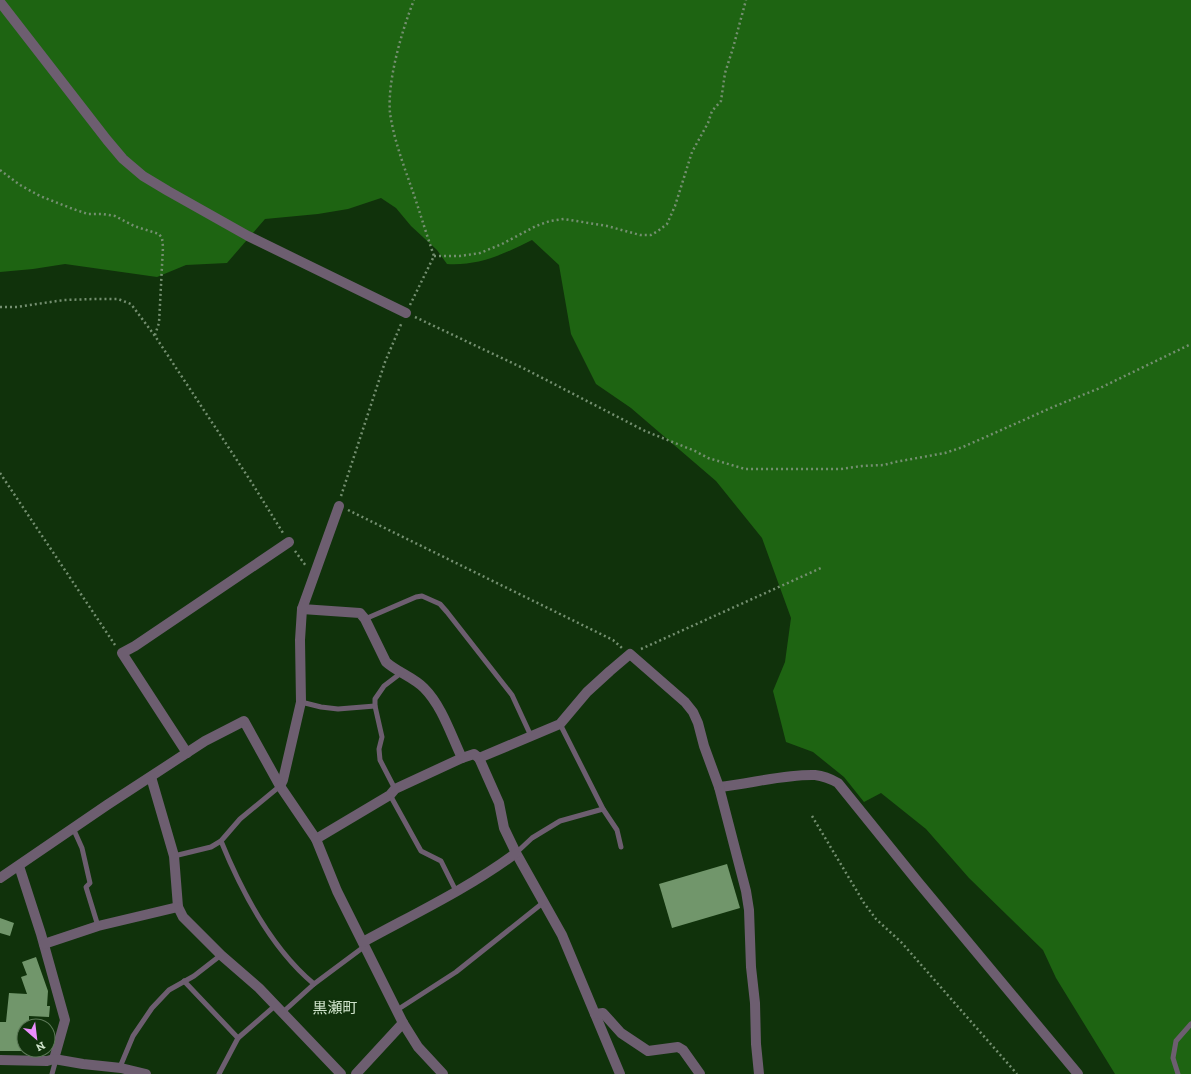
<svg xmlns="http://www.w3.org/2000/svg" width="1191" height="1074" viewBox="0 0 1191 1074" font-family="'Zilla Slab','Noto Sans JP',serif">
	<rect width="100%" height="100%" fill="#10320b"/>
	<path fill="#1e6412" d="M0,0h1191v1074h-76l-59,-96 -13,-28 -74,-72 -43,-49 -45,-36 -17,9 -20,-25 -31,-25 -27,-10 -13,-51 12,-29 6,-44 -29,-80 -46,-57 -85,-73 -35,-24 -25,-50 -12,-69 -27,-25c-28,14 -53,26 -85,24l-10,-14 -26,-24 -15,-18 -15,-10 -33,11 -30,5 -53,5 -38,44 -41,2 -29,12 -92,-13 -32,5 -33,3z"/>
	<g fill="#71966b">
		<path d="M727,864l13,44 -68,20 -13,-44z"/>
		<path d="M0,918l14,5 -4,13 -10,-3z"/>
		<path d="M36,957l12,34 -1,15h3l-1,11 -20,-1v10h-5v25h-24v-29h6l3,-29 18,1 -6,-17 6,-2 -5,-13z"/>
	</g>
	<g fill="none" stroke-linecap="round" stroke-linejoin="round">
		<g stroke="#748f70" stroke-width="2.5" stroke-dasharray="2 3" stroke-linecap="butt">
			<path d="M0,170l20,15 20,11 33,13 15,5h15l12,2 19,10 25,8 3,4 1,9 -4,76 -4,12"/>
			<path d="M434,256h26l20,-3 22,-9 34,-18 14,-5 14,-2 43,7 33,9h11l7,-4 9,-7 8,-18 17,-54 16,-29 4,-12 9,-10 4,-28 8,-25 13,-48"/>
			<path d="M410,305l24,-49c-7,-20 -13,-40 -20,-61 -9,-26 -20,-54 -24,-82 -3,-32 12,-83 24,-113"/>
			<path d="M0,307h17l47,-7 31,-1h23l13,5 24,32 95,144 33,53"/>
			<path d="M415,317l110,52 120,62 50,20 13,7 37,11h96l21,-3 22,-1 11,-3 50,-9 18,-6 90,-40 47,-19 91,-44"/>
			<path d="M0,473l115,172"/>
			<path d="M341,496l44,-134 17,-40"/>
			<path d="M348,510l265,130 9,8"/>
			<path d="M295,551l11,15"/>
			<path d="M641,649l180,-81"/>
			<path d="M812,816l52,87 12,16 26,24 115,131"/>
		</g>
		<g stroke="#6d5e70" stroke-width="5">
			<path d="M365,619l51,-22 6,-1 18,8 7,8 65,83 19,41"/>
			<path d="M301,702l20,5 17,2 37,-3"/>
			<path d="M560,724l43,85 14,21 4,17"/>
			<path d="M395,789l-15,-29 -1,-11 3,-12 -7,-31v-7l9,-13 17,-13"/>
			<path d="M390,795l31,56 20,10 15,30"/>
			<path d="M73,828l9,20 8,35 -4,4 12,39"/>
			<path d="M221,841c20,49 51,108 93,143"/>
			<path d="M516,853l16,-15 28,-17 43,-12"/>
			<path d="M174,856l37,-9 10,-6 19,-22 40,-33"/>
			<path d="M184,981l54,57"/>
			<path d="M397,1010l59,-38 88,-70"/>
			<path d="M283,1012l31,-28 51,-38"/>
			<path d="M120,1067l13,-31 19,-28 17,-18 25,-14 27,-21"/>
			<path d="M52,1074l3,-11 -1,-4"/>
			<path d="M219,1074l19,-36 38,-33"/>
			<path d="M1178,1074l-5,-16 3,-17 15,-17"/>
		</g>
		<g stroke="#6d5e70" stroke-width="10">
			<path d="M0,2l107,138 16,19 20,17 25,15 80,45 158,77"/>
			<path d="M302,609l58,4 5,6 21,43c11,10 27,15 38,26 18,18 27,47 38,70"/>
			<path d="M187,753l-65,-100 13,-7 154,-104"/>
			<path d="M479,758l20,45 5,25 12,25 46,82 58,139"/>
			<path d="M151,777l23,79 4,51 5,10 38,38 38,33 82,86"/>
			<path d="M280,786l3,-6 18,-78 -1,-62 2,-31 37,-103"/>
			<path d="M719,787c31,-3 65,-13 96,-12 9,1 16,4 23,8l80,99 160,192"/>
			<path d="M316,839l74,-44 5,-6 67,-31 12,-4 5,4 81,-34 27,-32 23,-21 20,-17 55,48 8,10 5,11 6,23 15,41 27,104 3,19 2,57 4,36 1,41 3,30"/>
			<path d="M19,866l22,68 24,86 -11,39"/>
			<path d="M0,878l107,-73 98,-64 39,-20 36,65 36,53 21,52 66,132 15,24 25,27"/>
			<path d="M363,942c51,-28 106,-54 153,-89"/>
			<path d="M44,944l54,-18 80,-19"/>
			<path d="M595,1014l8,-1 18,20 27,18 30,-4 5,3 17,24"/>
			<path d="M0,1060l47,1 7,-2 29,5 38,4 25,6"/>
			<path d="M356,1074l47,-51"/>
		</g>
	</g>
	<g text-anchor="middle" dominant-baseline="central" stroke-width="4" stroke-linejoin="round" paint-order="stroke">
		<g font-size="15" fill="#d0e4cc" stroke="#10320b">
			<text x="335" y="1008">黒瀬町</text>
		</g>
	</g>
	<g transform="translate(36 1038) rotate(152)"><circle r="19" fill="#10320b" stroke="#5d7958"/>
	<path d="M0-3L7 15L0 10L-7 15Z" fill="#eb8dfc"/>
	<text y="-6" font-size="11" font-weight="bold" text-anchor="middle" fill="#d0e4cc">N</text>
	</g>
</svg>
